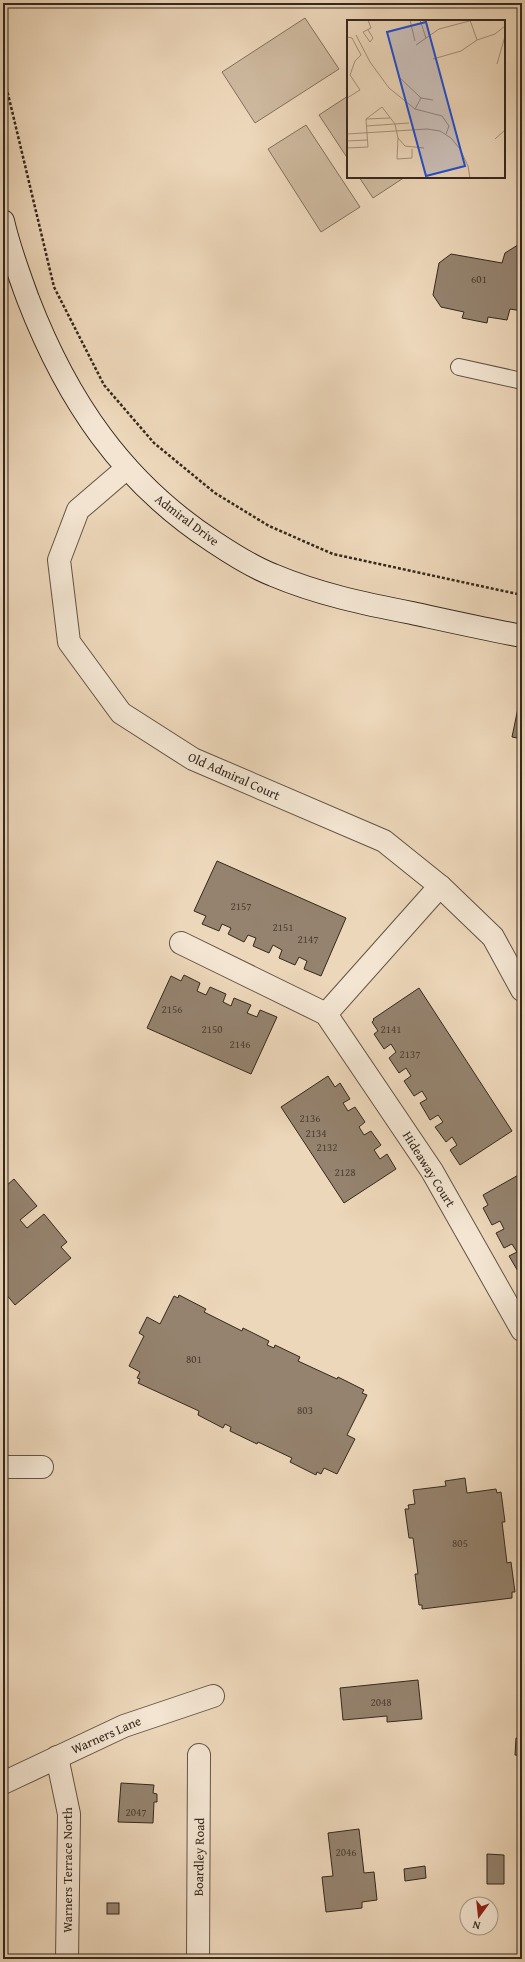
<svg xmlns="http://www.w3.org/2000/svg" width="525" height="1962" viewBox="0 0 525 1962" font-family="'Gentium Book Plus',serif">
	<rect width="100%" height="100%" fill="#edd7ba"/>
	<filter id="stains"><feTurbulence type="fractalNoise" baseFrequency=".005" numOctaves="4"/><feColorMatrix values="0 0 0 0 .2 0 0 0 0 .09 0 0 0 0 .02 0 0 0 .5 -.17"/></filter>
	<radialGradient id="worn" r=".72"><stop offset=".6" stop-color="#630" stop-opacity="0"/><stop offset="1" stop-color="#630" stop-opacity=".3"/></radialGradient>
	<g fill="#ceb99f" stroke="#82705e">
		<path d="M305,18l34,51 -84,54 -33,-51z"/>
		<path d="M348,96v63l-29,-44z"/>
		<path d="M306,125l54,82 -39,25 -53,-83z"/>
		<path d="M359,177h46l-32,21z"/>
	</g>
	<g fill="#95836f" stroke="#35281d">
		<path d="M521,243l1,68 -12,-2 -3,11 -19,-3 -1,6 -25,-5 2,-6 -23,-5 -8,-12 6,-32 12,-9 51,9 3,-10z"/>
		<path d="M518,708l4,1v30l-10,-2z"/>
		<path d="M217,861l129,57 -25,58 -17,-7 3,-8 -8,-4 -4,8 -16,-7 3,-8 -9,-5 -4,8 -16,-7 3,-8 -8,-3 -4,7 -16,-8 3,-6 -9,-4 -3,7 -17,-7 4,-8 -12,-5z"/>
		<path d="M184,975l16,8 -3,8 9,4 4,-8 16,7 -3,8 8,4 3,-8 17,7 -4,8 10,4 3,-7 17,7 -26,57 -104,-46 24,-52 10,5z"/>
		<path d="M419,988l93,143 -52,34 -10,-15 7,-5 -5,-8 -6,5 -11,-15 8,-5 -5,-7 -8,5 -10,-17 7,-4 -5,-8 -8,5 -10,-15 7,-5 -5,-8 -7,5 -10,-15 7,-6 -5,-8 -7,5 -10,-15 4,-3 -6,-9 2,-2 -1,-1z"/>
		<path d="M328,1076l7,11 5,-4 10,16 -7,4 5,8 7,-4 10,15 -6,5 5,8 7,-4 10,14 -7,5 6,9 7,-5 9,15 -52,34 -63,-96z"/>
		<path d="M522,1173v98l-3,2 -10,-17 8,-4 -5,-8 -8,4 -8,-15 8,-4 -4,-8 -8,4 -9,-17 5,-3 -5,-10z"/>
		<path d="M14,1179l23,27 -17,14 7,8 17,-14 23,28 -6,5 10,11 -56,47 -9,-11 -3,3v-117l4,5z"/>
		<path d="M179,1295l27,14 -2,3 38,19 1,-3 26,13 -2,4 7,3 1,-3 25,12 -2,4 39,18 1,-2 26,13 -2,3 5,2 -20,40 8,4 -18,35 -13,-6 -3,6 -4,-2 -1,3 -26,-13 2,-4 -34,-16 -1,2 -27,-13 1,-4 -6,-3 -2,4 -25,-13 1,-4 -61,-28 2,-4 -3,-1 3,-6 -11,-6 15,-30 -5,-3 8,-16 13,7 14,-28 4,2z"/>
		<path d="M465,1478l2,15 29,-4 1,4 4,-1 4,30h-3l5,41 4,-1 4,30h-3v6l-90,11v-4h-3l-4,-31h3l-5,-36h-4l-4,-29h4l-1,-4 7,-1 -2,-14 33,-4 -1,-5z"/>
		<path d="M418,1680l4,39 -35,3v-6l-44,4 -3,-32z"/>
		<path d="M516,1738h6v18l-7,-1z"/>
		<path d="M121,1783l33,2 -1,8 4,1v8h-3l-1,21 -35,-1z"/>
		<path d="M359,1829l5,44 10,-1 3,28 -15,2v6l-36,4 -4,-35 11,-1 -5,-43z"/>
		<path d="M487,1854l17,1v29h-17z"/>
		<path d="M425,1866l1,12 -21,3 -1,-12z"/>
		<rect x="107" y="1903" width="12" height="11"/>
	</g>
	<g fill="none" stroke-linecap="round" stroke-linejoin="round">
		<g stroke="#635444" stroke-width="18">
			<path id="lane" d="M459,367l63,14"/>
		</g>
		<g stroke="#635444" stroke-width="24">
			<g id="street">
				<path d="M127,468l-49,42 -19,50 10,82 52,71 72,46 191,82 56,45 53,51 29,53"/>
				<path d="M181,943l145,71 106,157 90,159"/>
				<path d="M326,1014l114,-128"/>
				<path d="M3,1467h39"/>
				<path d="M57,1757l12,57 -2,145"/>
				<path d="M3,1783l121,-57 89,-30"/>
				<path d="M198,1959l1,-204"/>
			</g>
		</g>
		<g stroke="#35281d" stroke-width="24">
			<path id="secondary" d="M3,221c6,27 16,53 25,78 39,101 94,183 186,243 18,12 38,25 59,33 45,19 92,29 139,38 37,8 73,16 110,23"/>
		</g>
		<path stroke="#35281d" stroke-width="2.5" stroke-dasharray="3 2" stroke-linecap="butt" d="M3,73l51,214 50,98 50,58 61,50 54,33 64,28 189,41"/>
		<use href="#lane" stroke="#f3e5d2" stroke-width="16"/>
		<use href="#street" stroke="#f3e5d2" stroke-width="22"/>
		<use href="#secondary" stroke="#f3e5d2" stroke-width="22"/>
	</g>
	<g text-anchor="middle" dominant-baseline="central" stroke-width="4" stroke-linejoin="round" paint-order="stroke">
		<g font-size="11" fill="#4d3f32">
			<text x="479" y="279">601</text>
			<text x="241" y="906">2157</text>
			<text x="283" y="927">2151</text>
			<text x="308" y="939">2147</text>
			<text x="172" y="1009">2156</text>
			<text x="212" y="1029">2150</text>
			<text x="391" y="1029">2141</text>
			<text x="240" y="1044">2146</text>
			<text x="410" y="1054">2137</text>
			<text x="310" y="1118">2136</text>
			<text x="316" y="1133">2134</text>
			<text x="327" y="1147">2132</text>
			<text x="345" y="1172">2128</text>
			<text x="194" y="1359">801</text>
			<text x="305" y="1410">803</text>
			<text x="460" y="1543">805</text>
			<text x="381" y="1702">2048</text>
			<text x="136" y="1812">2047</text>
			<text x="346" y="1852">2046</text>
		</g>
		<g font-size="13" fill="#35281d" stroke="#f3e5d2">
			<text transform="translate(187 520) rotate(37)">Admiral Drive</text>
			<text transform="translate(234 776) rotate(24)">Old Admiral Court</text>
			<text transform="translate(429 1169) rotate(58)">Hideaway Court</text>
			<text transform="translate(106 1735) rotate(-24)">Warners Lane</text>
			<text transform="translate(199 1857) rotate(-89)">Boardley Road</text>
			<text transform="translate(67 1870) rotate(-90)">Warners Terrace North</text>
		</g>
	</g>
	<g transform="translate(347 20)">
		<rect width="158" height="158" fill="#edd7ba"/>
		<path fill="none" stroke="#a3917b" stroke-width="1" d="M63,0l5,21M73,0l6,18M123,0l7,20M21,10l5,8 -3,4 -7,-10 8,-4 -3,-8M9,15l14,27 19,26 26,21 27,7 7,10 -3,8M0,17l5,1 9,17 -6,6 -5,14 10,15 -13,8M69,25l23,-16 34,-9M86,39l28,-8 16,-11 18,-6 10,-8M150,44l8,-28M53,58l21,20 12,2M68,89l6,-11M19,99l16,-12 13,17 3,14 7,8 19,2M19,99l24,-1M19,106l43,-3M0,114l80,-5 13,2 11,7 9,11 8,17 2,12M51,118l-1,21 15,-1v-9M148,119l10,-9M0,121l20,-1M0,128l21,-1 -2,-28"/>
		<path fill="#1d4ed8" fill-opacity="0.15" stroke="#1d4ed8" stroke-width="2" d="M79,2l39,144 -39,10 -39,-144z"/>
		<rect width="158" height="158" fill="none" stroke="#35281d" stroke-width="2"/>
	</g>
	<rect width="525" height="1962" fill="none" stroke="#edd7ba" stroke-width="16"/>
	<rect x="4" y="4" width="517" height="1954" fill="none" stroke="#35281d" stroke-width="2"/>
	<rect x="8" y="8" width="509" height="1946" fill="none" stroke="#35281d"/>
	<g transform="translate(479 1916) rotate(195)"><circle r="19" fill="#f3e5d2" stroke="#a7998a"/>
	<path d="M0-3L7 15L0 10L-7 15Z" fill="#8f2418"/>
	<text y="-6" font-size="11" font-weight="bold" text-anchor="middle" fill="#35281d">N</text>
	</g>
	<rect width="100%" height="100%" filter="url(#stains)"/>
	<rect width="100%" height="100%" fill="url(#worn)"/>
</svg>
